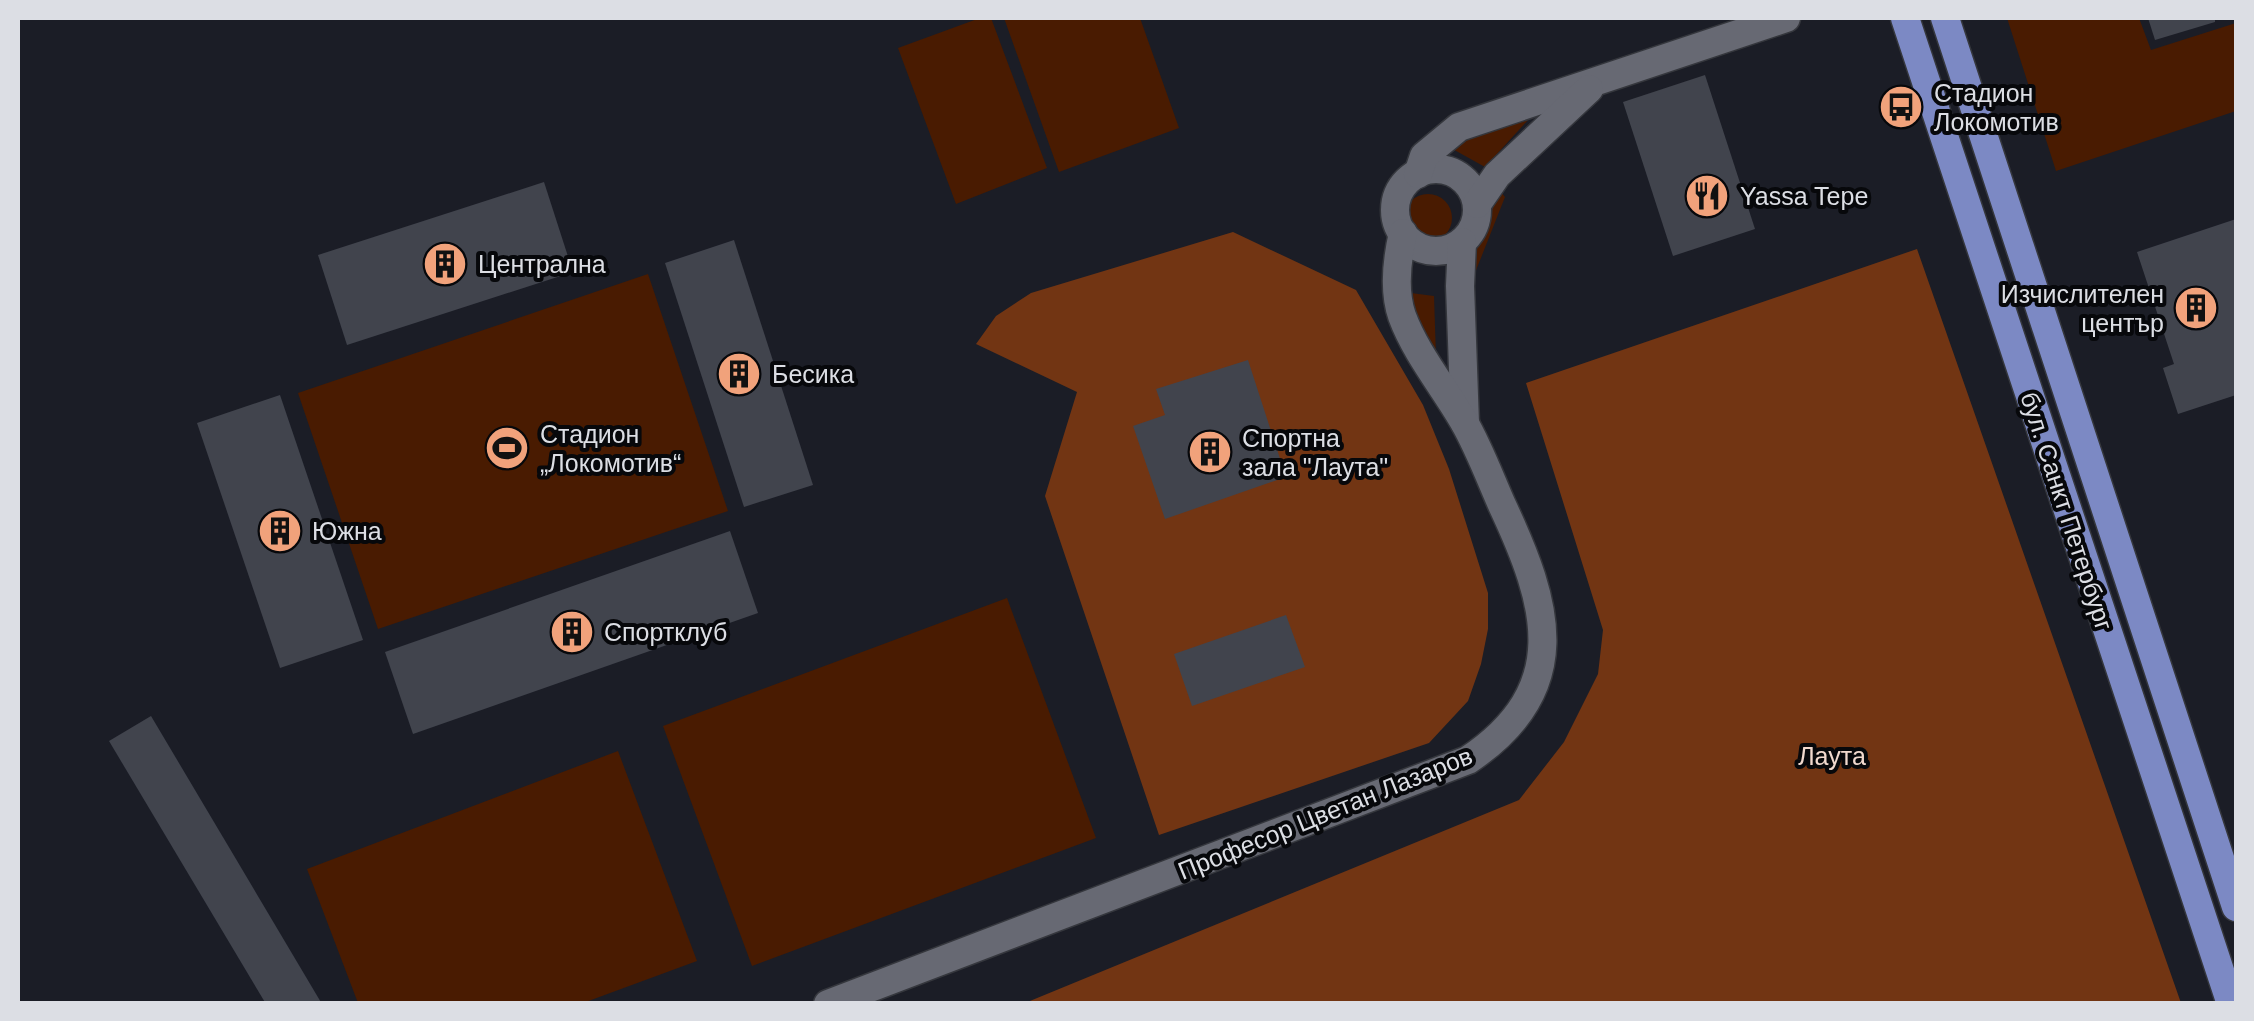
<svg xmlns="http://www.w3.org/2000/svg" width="2254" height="1021" viewBox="0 0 2254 1021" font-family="Arial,sans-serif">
	<rect width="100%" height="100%" fill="#1b1d26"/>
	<g fill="#491b01">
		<path d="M980,18h11l56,150 -91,36 -58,-156z"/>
		<path d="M1004,18h136l39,110 -120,44z"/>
		<path d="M2007,18h132l12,32 85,-27v88l-180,60z"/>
		<path d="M1522,117l7,2 -44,48 -36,-20z"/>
		<path d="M1501,192l4,5 -32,81 -10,2 17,-52z"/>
		<circle cx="1428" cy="218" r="24"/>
		<path d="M648,274l80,237 -350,118 -80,-236z"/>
		<path d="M1403,292l31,4 2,61z"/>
		<path d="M1007,598l89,240 -344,128 -89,-240z"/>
		<path d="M618,751l79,210 -114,42h-225l-51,-134z"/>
	</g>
	<g fill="#723513">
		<path d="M1233,232l123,58 67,115 26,64 39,124v36l-7,35 -13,37 -39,42 -270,92 -114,-339 32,-104 -101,-48 20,-28 35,-23z"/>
		<path d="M1917,249l264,754h-1156l494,-203 45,-58 34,-68 5,-44 -77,-247z"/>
	</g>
	<g fill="#41444d">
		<path d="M2148,18h67v4l-60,18z"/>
		<path d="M1705,75l50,154 -82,27 -50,-154z"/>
		<path d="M544,182l29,90 -226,73 -29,-90z"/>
		<path d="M2236,219v176l-58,19 -15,-46 11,-4 -37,-112z"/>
		<path d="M734,240l79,245 -69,22 -79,-244z"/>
		<path d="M1248,360l38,117 -121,42 -32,-93 32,-11 -9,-26z"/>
		<path d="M280,395l83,245 -83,28 -83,-245z"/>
		<path d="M730,531l28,82 -345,121 -28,-82z"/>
		<path d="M1286,615l19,52 -113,39 -18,-52z"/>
		<path d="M151,716l171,288h-56l-157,-263z"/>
	</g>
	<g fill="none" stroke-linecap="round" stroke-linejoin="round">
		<g stroke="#35373d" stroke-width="31">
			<g id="tertiary">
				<circle cx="1436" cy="210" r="41"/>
				<path d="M1418,174l6,-18 35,-29 327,-109"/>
				<path d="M1477,204l20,-29 92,-86"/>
				<path d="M1462,242l-2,44 5,137"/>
				<path d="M828,1004l640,-244c106,-71 81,-155 34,-255 -12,-27 -23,-57 -38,-83 -20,-35 -48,-68 -62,-106 -9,-26 -5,-57 1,-83"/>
			</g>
		</g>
		<g stroke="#35373d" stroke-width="31">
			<g id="primary">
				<path d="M1905,18l326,986"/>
				<path d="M1945,18l291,889"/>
			</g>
		</g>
		<use href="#tertiary" stroke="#676973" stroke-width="28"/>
		<use href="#primary" stroke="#7c89c4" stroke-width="28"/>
	</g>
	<defs>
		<g id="bus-disc" transform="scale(2.25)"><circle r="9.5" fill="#f1a27b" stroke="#07080b"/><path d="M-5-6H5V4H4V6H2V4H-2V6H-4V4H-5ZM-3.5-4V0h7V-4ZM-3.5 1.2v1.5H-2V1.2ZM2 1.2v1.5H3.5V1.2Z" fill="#111"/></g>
		<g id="restaurant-disc" transform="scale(2.25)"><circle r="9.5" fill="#f1a27b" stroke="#07080b"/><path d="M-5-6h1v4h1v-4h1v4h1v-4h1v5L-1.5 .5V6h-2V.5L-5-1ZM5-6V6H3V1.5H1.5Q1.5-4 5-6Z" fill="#111"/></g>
		<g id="building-disc" transform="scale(2.25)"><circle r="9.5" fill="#f1a27b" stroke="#07080b"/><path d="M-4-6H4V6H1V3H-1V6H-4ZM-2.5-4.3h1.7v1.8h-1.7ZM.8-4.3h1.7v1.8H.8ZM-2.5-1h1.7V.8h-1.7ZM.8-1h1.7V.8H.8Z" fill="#111"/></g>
		<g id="stadium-disc" transform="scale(2.25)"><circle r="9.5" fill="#f1a27b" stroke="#07080b"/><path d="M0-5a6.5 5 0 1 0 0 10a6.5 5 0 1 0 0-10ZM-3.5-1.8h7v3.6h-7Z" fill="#111"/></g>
	</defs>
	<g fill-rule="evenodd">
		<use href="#bus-disc" x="1901" y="107"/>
		<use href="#restaurant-disc" x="1707" y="196"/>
		<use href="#building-disc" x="445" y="264"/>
		<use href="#building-disc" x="2196" y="308"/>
		<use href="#building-disc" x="739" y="374"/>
		<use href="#stadium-disc" x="507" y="448"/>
		<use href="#building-disc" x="1210" y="452"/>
		<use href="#building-disc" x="280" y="531"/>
		<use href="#building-disc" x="572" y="632"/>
	</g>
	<g text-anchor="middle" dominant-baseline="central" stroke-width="8" stroke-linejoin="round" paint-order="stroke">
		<g font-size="25" fill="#dcdee4" stroke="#07080b" text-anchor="start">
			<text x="1934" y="93">Стадион<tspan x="1934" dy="29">Локомотив</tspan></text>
			<text x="1740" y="196">Yassa Tepe</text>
			<text x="478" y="264">Централна</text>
			<text x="2164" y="294" text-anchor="end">Изчислителен<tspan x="2164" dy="29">център</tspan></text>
			<text x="772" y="374">Бесика</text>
			<text x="540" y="434">Стадион<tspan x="540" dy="29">„Локомотив“</tspan></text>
			<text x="1242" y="438">Спортна<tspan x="1242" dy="29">зала "Лаута"</tspan></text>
			<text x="312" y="531">Южна</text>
			<text x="604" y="632">Спортклуб</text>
		</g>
		<g font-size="25" fill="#dcdee4" stroke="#07080b">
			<text transform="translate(2067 511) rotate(72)">бул. Санкт Петербург</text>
			<text transform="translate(1325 813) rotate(-22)">Професор Цветан Лазаров</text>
		</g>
		<g font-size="25" fill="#f1d9ce" stroke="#07080b">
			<text x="1832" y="756">Лаута</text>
		</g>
	</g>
	<rect width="2254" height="1021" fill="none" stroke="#dcdee4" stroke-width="40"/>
</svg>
